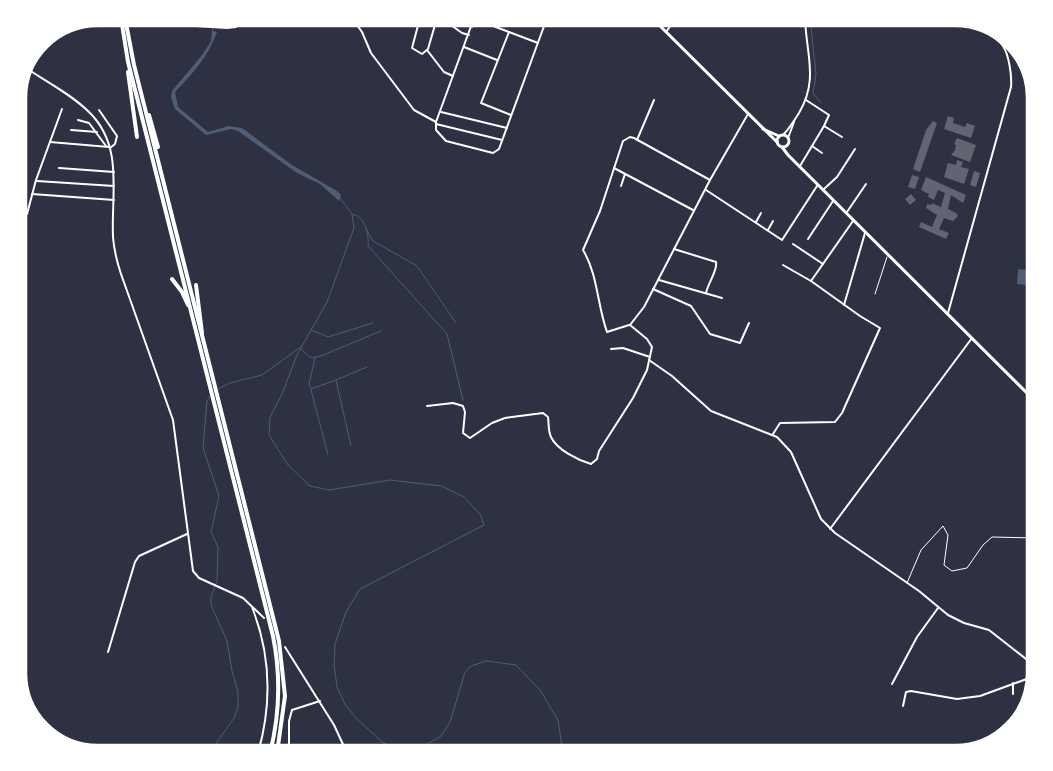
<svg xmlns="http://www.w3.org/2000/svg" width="1053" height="771" viewBox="0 0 1053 771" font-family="'DM Sans',sans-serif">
	<rect width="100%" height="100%" fill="#2d3142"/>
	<g fill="#4f5d75">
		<path d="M212,31l5,1c-9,25 -24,41 -42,60l3,15 30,25 21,-6 13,2 50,37 45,26 4,4 -2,6 -19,-17 -23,-11 -59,-42 -7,-2 -25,6 -31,-26 -4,-12 1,-6 31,-37 8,-13z"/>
		<path d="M1018,269l17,2v15l-18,-2z"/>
	</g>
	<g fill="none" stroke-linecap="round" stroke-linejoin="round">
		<g stroke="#4f5d75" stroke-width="1">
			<path d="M810,18l6,56 -3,19 8,10"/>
			<path d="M213,33l-1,-8 4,-7"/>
			<path d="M340,198l12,16 2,14 -27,74 -30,53 -15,39 -12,23 -1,18 19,30 22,21 19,4 61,-10 51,6 23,11 16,17 4,11 -124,64 -14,23 -11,32 -1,21 3,22 8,17 11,14 26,24 23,11 11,-2 25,-15 9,-14 15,-50 6,-6 15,-5 30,4 24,25 18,30 5,33"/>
			<path d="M352,214c14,3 17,20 16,32l79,88 16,66"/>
			<path d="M367,231l6,10 44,25 39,57"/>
			<path d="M311,330l17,7 45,-14"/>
			<path d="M301,349l10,9 10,-2 60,-25"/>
			<path d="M315,358l-6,26 2,5 25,-9 15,66"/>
			<path d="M336,380l31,-13"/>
			<path d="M218,389l12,-6 32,-8 40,-29"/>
			<path d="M311,390l17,65"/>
			<path d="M211,394l-4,7 -4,47 16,48 -8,36 7,15 -1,34 -6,16v8l16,36 5,30 6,21v15l-4,11 -21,30v5"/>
		</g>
	</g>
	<g fill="#626471">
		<path d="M948,116l6,2 -1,5 12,4 2,-4 8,3 -4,12 -27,-9z"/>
		<path d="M933,121l4,2 -17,49 -7,-3 13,-39z"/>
		<path d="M957,138l19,7 -6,17 -19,-7 4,-5 1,-5 -2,-1z"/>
		<path d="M957,160l6,2 -2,5 8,2 -5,15 -20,-7 4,-14 8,2z"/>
		<path d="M974,171l6,2 -4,14 -6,-2z"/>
		<path d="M912,175l7,2 -4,12 -7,-2z"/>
		<path d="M926,177l40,18 -3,8 -12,-8 -3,14 8,4 2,3 -5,5 -9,-3 -5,11 10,4 -3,6 -27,-12 2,-5 11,5 5,-12 -11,-7 1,-4 4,1 1,-2 9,4 4,-14 -7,-3 -4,10 -6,-3 1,-3 -8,-4z"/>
		<path d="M911,194l5,6 -6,5 -5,-6z"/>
	</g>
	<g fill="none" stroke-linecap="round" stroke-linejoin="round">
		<g stroke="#fff" stroke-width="1">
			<path d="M18,130l5,2"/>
			<path d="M875,294l12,-37"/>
			<path d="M907,583l14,-33 22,-24 5,9 -4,30 8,6 15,-3 16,-23 9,-8 43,1"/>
		</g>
		<g stroke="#fff" stroke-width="2">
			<path d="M156,18l8,6 63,4 9,-1 7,-9"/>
			<path d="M352,18l10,14 9,21 43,57 22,12"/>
			<path d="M420,18l-8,30 10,6 6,-5 9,-31"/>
			<path d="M441,18l21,15 7,2"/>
			<path d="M474,18l-38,104v8l10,11 47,12 6,-4 48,-131"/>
			<path d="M480,21l58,22"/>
			<path d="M657,23l3,-5"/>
			<path d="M472,27l4,-6h3"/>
			<path d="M509,32l-28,71 30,12"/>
			<path d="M666,32l10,-14"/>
			<path d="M464,47l33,13"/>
			<path d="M40,48l11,-6 10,-10"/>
			<path d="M427,50l17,22 9,4"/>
			<path d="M29,70c20,13 43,25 60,42 35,34 22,81 24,125 1,13 4,25 8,37l52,146 20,151 6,7 44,20 21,20"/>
			<path d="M806,100l23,15 -5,11"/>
			<path d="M99,110l18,26 -2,8 -5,4"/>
			<path d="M441,112l66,16"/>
			<path d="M78,120l11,3 17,23"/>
			<path d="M436,124l66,16"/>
			<path d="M71,130l26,2"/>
			<path d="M783,135c6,-6 11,-14 16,-22 20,-34 7,-59 6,-95"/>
			<path d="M788,138l6,-16"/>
			<path d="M637,140l17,-40"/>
			<path d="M50,142l59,5"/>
			<path d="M812,146l10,7"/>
			<path d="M800,166l24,-40 18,11"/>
			<path d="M59,168l55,4"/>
			<path d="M614,168l79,42"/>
			<path d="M37,181l77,5"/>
			<path d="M621,186l4,-12"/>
			<path d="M824,189l13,-12 18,-28"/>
			<path d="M706,190l76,50 35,-54"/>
			<path d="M32,194l82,6"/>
			<path d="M847,212l19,-28"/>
			<path d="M27,214l9,-34 26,-71"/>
			<path d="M756,222l5,-9"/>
			<path d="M768,230l5,-9"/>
			<path d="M808,239l25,-38"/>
			<path d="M793,244l30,20"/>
			<path d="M674,249l42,13c2,8 -8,21 -10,31"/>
			<path d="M659,280l63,18"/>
			<path d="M811,281l42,-60"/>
			<path d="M653,289l38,17 19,28 30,9 9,-20"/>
			<path d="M844,305l21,-72"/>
			<path d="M948,313l63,-226c1,-11 -2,-32 -8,-41 -5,-8 -14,-9 -17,-18"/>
			<path d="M629,325l-22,7c-10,-28 -9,-57 -24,-82l17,-39 23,-70 7,-4 4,1 76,42"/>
			<path d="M630,325l14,-18 66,-127 38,-66"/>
			<path d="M611,349l12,-1 27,9"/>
			<path d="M649,360l23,16 39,35 66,26 14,15 30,67 14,14 84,58 29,24 16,8 25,7 46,36"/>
			<path d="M427,406l26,-3 10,3 2,6 -2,21 7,5 22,-15 13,-5 38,-5 5,4c1,7 0,14 3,20 6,13 27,23 40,27l6,-5 2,-8 34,-53 14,-28 5,-23 -5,-8 -17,-14"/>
			<path d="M773,434l7,-11 55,-1 7,-9 38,-85 -20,-12 -49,-35 -28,-16"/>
			<path d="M830,529l142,-191"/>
			<path d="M252,607c19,48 20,97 6,146"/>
			<path d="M285,647l49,78 13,28"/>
			<path d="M108,652l27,-90 4,-6 48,-22"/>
			<path d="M892,684l25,-47 21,-29"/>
			<path d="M1013,694v-11"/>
			<path d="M1025,696l5,-6"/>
			<path d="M903,706l3,-14 5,-1 46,8 23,-3 55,-20"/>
			<path d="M289,753v-32l3,-11 28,-9"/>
		</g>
		<g stroke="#fff" stroke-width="3">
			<path d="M652,18l125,124"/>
			<path d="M763,129l16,7"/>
			<circle cx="783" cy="141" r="6"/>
			<path d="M782,147l6,8 247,246"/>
		</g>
		<g stroke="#fff" stroke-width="4">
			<path d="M121,18l7,44 145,574c8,40 7,78 -3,117"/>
			<path d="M125,18l9,47 145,576 6,55 -8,57"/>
			<path d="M128,72l9,65"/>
			<path d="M149,115l9,32"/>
			<path d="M172,279l10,13 6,13"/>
			<path d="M196,285l6,48"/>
		</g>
	</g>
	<path d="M0 0H1053V771H0ZM98 26H955A72 72 0 0 1 1027 98V673A72 72 0 0 1 955 745H98A72 72 0 0 1 26 673V98A72 72 0 0 1 98 26Z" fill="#fff" fill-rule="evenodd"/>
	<path fill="none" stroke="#fff" stroke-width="2.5" d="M98 26H955A72 72 0 0 1 1027 98V673A72 72 0 0 1 955 745H98A72 72 0 0 1 26 673V98A72 72 0 0 1 98 26Z"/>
</svg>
